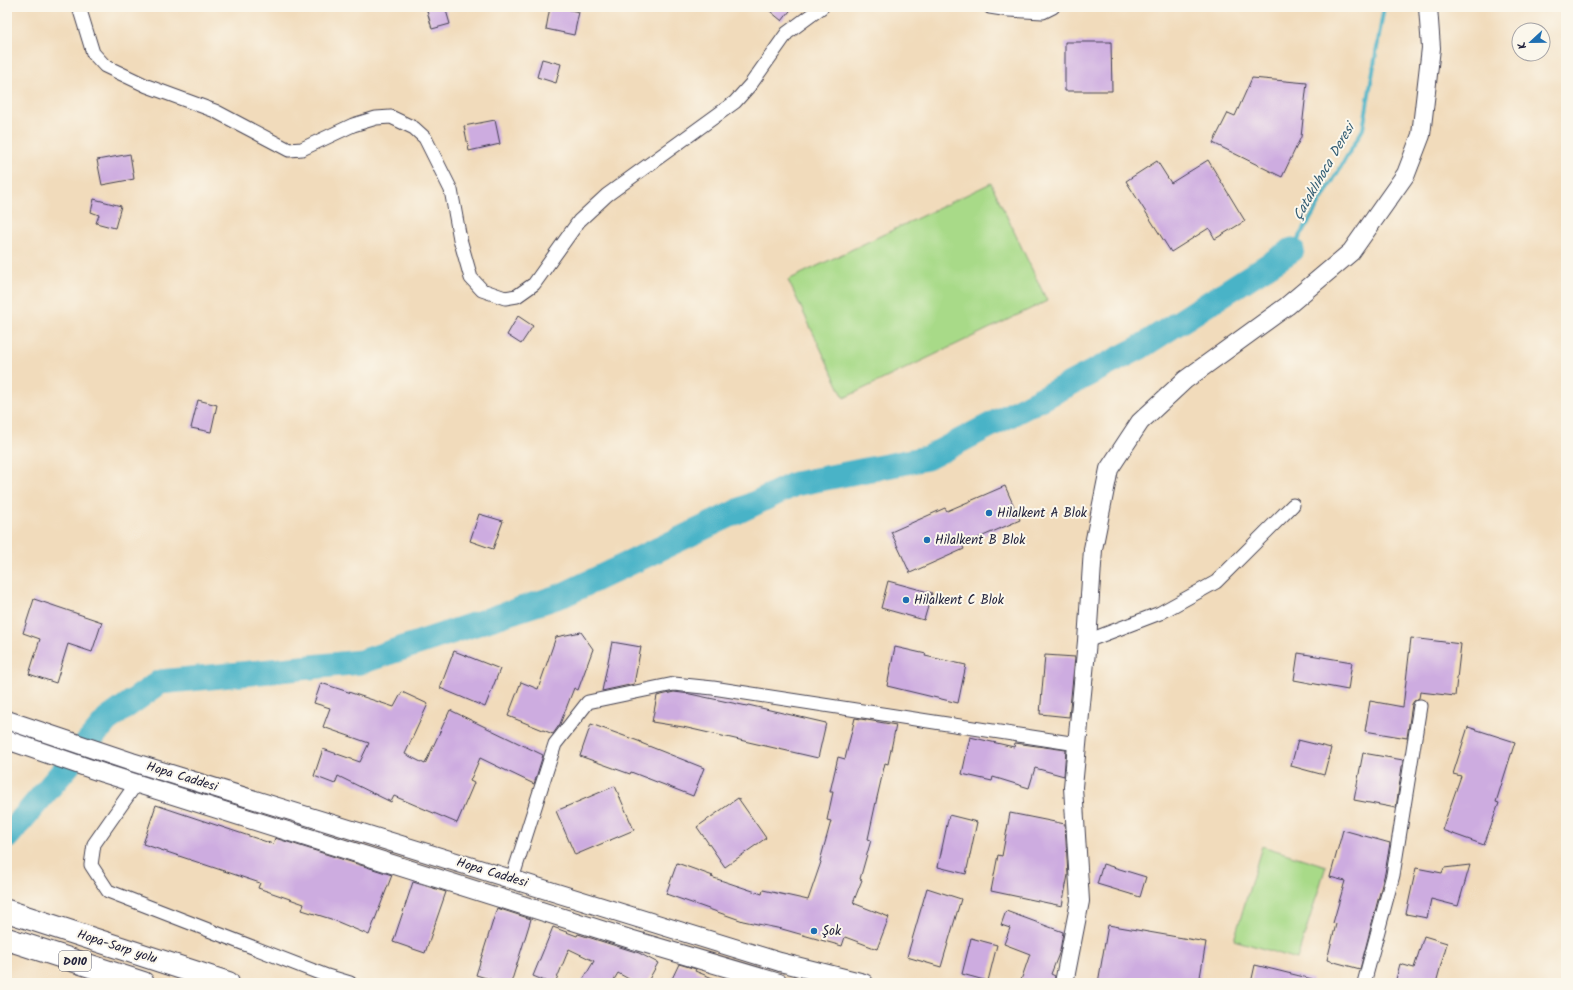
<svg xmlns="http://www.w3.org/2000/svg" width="1573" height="990" viewBox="0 0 1573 990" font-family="Kalam,sans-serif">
	<rect width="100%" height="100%" fill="#fbf7ec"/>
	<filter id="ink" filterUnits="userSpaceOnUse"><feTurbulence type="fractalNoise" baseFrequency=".025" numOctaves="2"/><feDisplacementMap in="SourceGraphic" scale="8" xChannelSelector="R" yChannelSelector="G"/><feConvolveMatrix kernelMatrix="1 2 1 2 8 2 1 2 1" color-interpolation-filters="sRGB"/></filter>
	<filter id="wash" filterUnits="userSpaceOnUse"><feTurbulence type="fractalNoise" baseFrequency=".012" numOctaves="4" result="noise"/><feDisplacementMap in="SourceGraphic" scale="16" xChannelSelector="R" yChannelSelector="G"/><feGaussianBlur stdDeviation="0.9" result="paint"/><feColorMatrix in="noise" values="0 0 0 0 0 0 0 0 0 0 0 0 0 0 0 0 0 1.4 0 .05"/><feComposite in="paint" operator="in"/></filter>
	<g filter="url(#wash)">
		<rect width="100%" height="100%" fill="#f1dbbb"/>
		<g fill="#a8da88" stroke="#657e62">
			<path d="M991,183l56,118 -203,97 -56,-118z"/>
			<path d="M1262,846l64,20 -29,93 -63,-19z"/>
		</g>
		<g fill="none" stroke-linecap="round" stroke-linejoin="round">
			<path stroke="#49b3c7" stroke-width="4" d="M1292,250l71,-121 21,-122"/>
			<path stroke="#49b3c7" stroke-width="25" d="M7,837l100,-117 53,-38 201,-20 202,-67 232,-111 132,-26 212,-110 153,-98"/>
		</g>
		<g id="blocks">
			<g fill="#cdace0">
				<path d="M426,7h19l5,17 -18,5z"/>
				<path d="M550,7h8l21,5 -5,23 -28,-6z"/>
				<path d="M765,7h28l-11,14z"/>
				<path d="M1065,42h46l1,49h-47z"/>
				<path d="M542,59l19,5 -5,19 -19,-6z"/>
				<path d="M1252,78l55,5 -6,54 -19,40 -69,-34 15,-30 7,3z"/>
				<path d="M495,120l5,24 -31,7 -5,-25z"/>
				<path d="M130,154l4,25 -32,6 -5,-25z"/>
				<path d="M1208,160l37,61 -30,18 -6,-11 -38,24 -45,-71 31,-20 14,22z"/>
				<path d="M94,199l27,7 -6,22 -19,-5 3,-8 -8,-3z"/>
				<path d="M518,316l15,10 -12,18 -14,-9z"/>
				<path d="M198,400l19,5 -6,27 -20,-4z"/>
				<path d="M1005,486l15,34 -58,25 2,4 -54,24 -19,-41 54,-24 2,3z"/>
				<path d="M479,514l24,7 -10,28 -23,-8z"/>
				<path d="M888,581l44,12 -8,27 -43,-12z"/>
				<path d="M34,599l68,23 -10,30 -24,-8 -12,39 -27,-9 11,-35 -17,-6z"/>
				<path d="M581,632l12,17 -15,41 -4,-2 -14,36 -7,10 -45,-18 13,-34 17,7 18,-52z"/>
				<path d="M1411,638l50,6 -6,52 -35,-4 -1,6 -5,3 -2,3 -5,34 -42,-7 5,-30 33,6z"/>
				<path d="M612,642l29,5 -7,37 -32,7z"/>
				<path d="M895,647l31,7 -1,2 41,9 -8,38 -71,-17z"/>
				<path d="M454,651l46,18 -15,38 -45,-19z"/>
				<path d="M1298,653l54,9 -4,28 -54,-10z"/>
				<path d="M1045,655l30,2 -6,60 -29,-3z"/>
				<path d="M321,683l73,24 8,-15 26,12 -23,50 20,10 25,-54 93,45 -8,26 -1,3 -54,-26 -10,23 4,2 -17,40 -63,-27 -3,6 -53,-26 -3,8 -21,-8 9,-27 37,13 9,-19 -46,-16 7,-19 -16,-5z"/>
				<path d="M674,692l16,2 57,12 1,-1 78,18 -8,35 -135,-31 -31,-5 5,-26z"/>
				<path d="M855,718l41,7 -8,39 -3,-1 -9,39 -8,37 3,1 -11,39 2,1 -9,23 36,14 -12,32 -32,-12 -3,9 -60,-17 -39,-8 -77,-27 11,-31 36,13 -2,1 51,17 1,-4 45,10 13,-38 -1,-1 11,-40 -4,-1 6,-28h-3l8,-35 7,2z"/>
				<path d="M591,724l50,18v1l63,25 -11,28 -62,-24 -1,2 -50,-18z"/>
				<path d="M1468,727l47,15 -19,60 3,1 -15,42 -42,-15 19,-54 -8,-2z"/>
				<path d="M970,737l44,10 1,-4 51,7 -2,26 -29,-8 -6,20 -36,-11 -1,4 -30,-7z"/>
				<path d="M1298,740l33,8 -7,27 -33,-9z"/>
				<path d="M1363,753l40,7 -7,48 -42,-8z"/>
				<path d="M615,786l19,44 -59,25 -19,-44z"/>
				<path d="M738,798l28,40 -41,29 -28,-40z"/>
				<path d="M156,805l117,39 2,-6 117,37 -23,60 -38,-16 -29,-9 2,-6 -46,-16 2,-5 -117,-39z"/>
				<path d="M1010,813l55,11 3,51 -6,31 -71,-15 7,-36 4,1z"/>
				<path d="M949,815l28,7 -11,52 -28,-7z"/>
				<path d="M1343,830l47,13 -5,30 -25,96 -33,-9 9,-36 -3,-1 12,-42 -15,-4z"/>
				<path d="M1103,864l43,13 -6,20 -43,-13z"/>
				<path d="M1470,865l-12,41 -27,-7 -4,19 -21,-4 10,-46 26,5 2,-5z"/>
				<path d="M413,882l33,10 -21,61 -32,-11z"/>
				<path d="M927,888l34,11 -20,68 -34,-10z"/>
				<path d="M497,908l34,11 -20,64h-8l-27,-8z"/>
				<path d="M1006,911l57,21 -3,19 -9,23 4,2 -1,7h-34l10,-29 -26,-10 6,-16 -9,-3z"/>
				<path d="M1108,925l98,17 -7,41h-101z"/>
				<path d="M553,927l24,9 1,-2 61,19 19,10 -11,20h-11l-18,-10 -6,10h-31l13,-22 -25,-12 -14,34h-5l-17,-7z"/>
				<path d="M1424,936l23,7 -11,40h-41l5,-19 14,4z"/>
				<path d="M971,938l26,7 -9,36 -26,-7z"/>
				<path d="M679,964l17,5 -1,2 30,12h-55z"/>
				<path d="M1255,965l57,14 -1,4h-60z"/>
			</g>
		</g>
	</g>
	<g filter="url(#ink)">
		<use href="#blocks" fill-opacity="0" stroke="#413e4e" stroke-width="1"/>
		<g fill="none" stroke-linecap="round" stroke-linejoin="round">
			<g stroke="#413e4e" stroke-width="15">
				<g id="street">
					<path d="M79,7l14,46 12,13 42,20 68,25 74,39 13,-1 51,-24 23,-7 15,-1 23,11 11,10 26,52 9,49 11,39 11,12 23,8 12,-2 17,-12 45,-63 28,-26 128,-93 16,-18 36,-51 35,-26"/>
					<path d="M990,7l19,3 34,2 10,-5"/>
					<path d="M1087,641l73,-28 56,-31 77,-77"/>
					<path d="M136,784l-42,60 -3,21 17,26 219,85 23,7"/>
					<path d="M512,879l43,-135 33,-42 86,-18 39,4 364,56"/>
					<path d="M1364,983l29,-108 27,-169"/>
				</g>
			</g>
			<g stroke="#413e4e" stroke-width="20">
				<g id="secondary">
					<path d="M7,720l125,42 648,200 84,21"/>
					<path d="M7,740l96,33 527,166 149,44"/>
					<path d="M1064,983l16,-82 -7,-114 14,-146 6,-92 16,-80 31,-47 45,-42 102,-74 64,-54 55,-78 15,-39 10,-87 -3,-41"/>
				</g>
			</g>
			<g stroke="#413e4e" stroke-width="24">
				<g id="highway">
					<path d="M7,911l221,72"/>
					<path d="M7,939l136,44"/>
				</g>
			</g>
			<use href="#street" stroke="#fff" stroke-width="13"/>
			<use href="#secondary" stroke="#fff" stroke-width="18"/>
			<use href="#highway" stroke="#fff" stroke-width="22"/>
		</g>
	</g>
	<g fill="#1f6fb2" stroke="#fbf7ec" stroke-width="1.5">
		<circle cx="989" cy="513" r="4"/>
		<circle cx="927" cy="540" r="4"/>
		<circle cx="906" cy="600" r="4"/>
		<circle cx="814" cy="931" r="4"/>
	</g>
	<g text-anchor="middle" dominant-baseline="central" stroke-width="4" stroke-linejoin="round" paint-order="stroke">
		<rect fill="#fbf7ec" stroke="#636270" stroke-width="1" x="59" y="951" width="32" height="20" rx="3"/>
		<g font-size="12" font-weight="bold" fill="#22223b">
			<text x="75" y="961">D010</text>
		</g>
		<g font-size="13" fill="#22223b" stroke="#fbf7ec" text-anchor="start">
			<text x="997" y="513">Hilalkent A Blok</text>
			<text x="935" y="540">Hilalkent B Blok</text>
			<text x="914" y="600">Hilalkent C Blok</text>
			<text x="822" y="931">Şok</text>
		</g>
		<g font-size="13" fill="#22223b" stroke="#fbf7ec">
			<text transform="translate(182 777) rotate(17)">Hopa Caddesi</text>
			<text transform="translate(492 873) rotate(17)">Hopa Caddesi</text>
			<text transform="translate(117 947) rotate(18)">Hopa-Sarp yolu</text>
		</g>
		<g font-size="14" font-style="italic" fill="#325c73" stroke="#fbf7ec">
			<text transform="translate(1324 172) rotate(-60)">Çataklıhoca Deresi</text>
		</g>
	</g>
	<rect width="1573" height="990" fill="none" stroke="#fbf7ec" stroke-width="24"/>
	<g transform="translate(1531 42) rotate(248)"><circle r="19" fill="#fbf7ec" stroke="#a4a2a5"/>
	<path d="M0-3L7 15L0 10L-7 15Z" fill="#1f6fb2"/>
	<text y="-6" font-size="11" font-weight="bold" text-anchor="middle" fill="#22223b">K</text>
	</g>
</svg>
